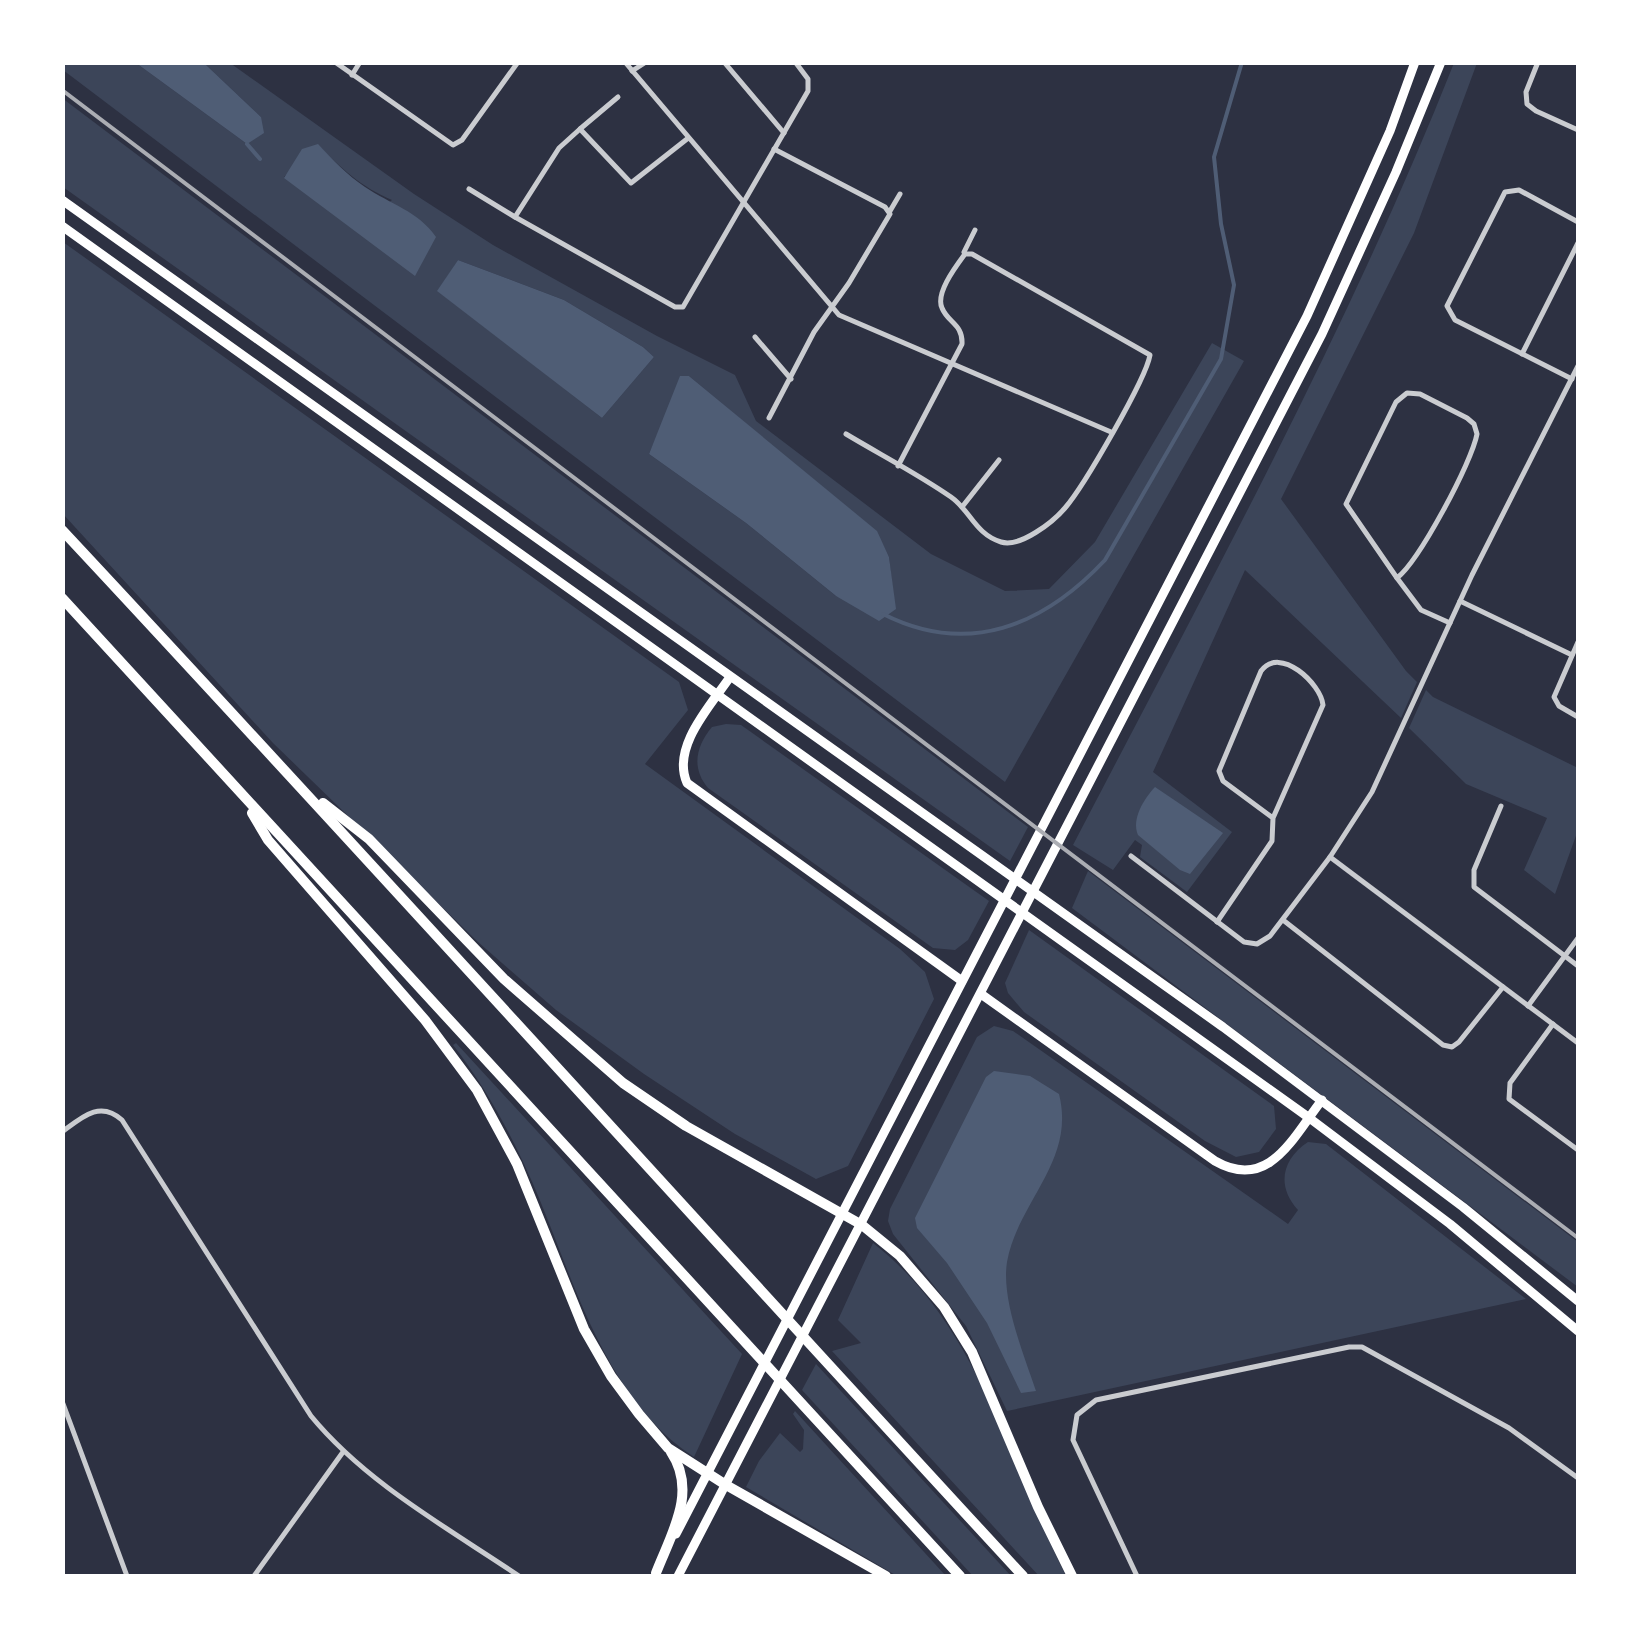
<svg xmlns="http://www.w3.org/2000/svg" width="1641" height="1639" viewBox="0 0 1641 1639" font-family="'PT Sans Narrow',sans-serif">
	<rect width="100%" height="100%" fill="#2d3142"/>
	<g fill="#3c4559" fill-rule="evenodd">
		<path d="M62,63h74l111,81 14,-27 -57,-54h26l184,131 79,51 164,91 78,39 21,46 175,133 74,37 44,-2 46,-47 117,-199 32,18 -239,421 -942,-712zM318,145c23,23 43,42 74,55l-36,29 -72,-52zM458,260l106,40 79,47 11,10 -52,61 -164,-127zM689,376l187,155 13,26 6,52 -59,-13 -90,-73 -97,-69 22,-51z"/>
		<path d="M1454,63h23l-63,170 -133,266 125,172 11,11 -16,36 -156,-148 -92,202 79,60 -45,60 -47,-35 2,-12 -7,-5 -22,30 -40,-25c134,-258 274,-512 381,-782z"/>
		<path d="M62,98l966,729 -18,34 -947,-674z"/>
		<path d="M63,242l616,440 9,28 -43,54 255,185 25,23 9,27 -86,167 -32,13 -81,-45 -91,-60 -88,-64 -78,-68 -205,-199 -210,-229z"/>
		<path d="M1426,690l7,7 145,71v62l-23,64 -31,-24 23,-52 -81,-34 -57,-56z"/>
		<path d="M726,724l15,1 248,176 -21,39 -13,10 -22,-2 -225,-160c-17,-20 -12,-42 4,-61z"/>
		<path d="M1088,871l490,371v45l-506,-379z"/>
		<path d="M1029,930l245,176 2,23 -17,23 -23,5 -31,-16 -181,-129 -16,-19 -3,-10z"/>
		<path d="M994,1026l19,5 275,193 10,-14c-22,-24 -16,-51 10,-68l18,2 200,155 -519,112 -41,-85 -73,-92 -5,-13 2,-12 87,-172z"/>
		<path d="M456,1043l286,311 -48,103c-86,-56 -118,-169 -155,-259 -22,-53 -50,-107 -86,-153z"/>
		<path d="M873,1243c106,82 135,219 193,333h-27l-207,-225 29,-8 -23,-23z"/>
		<path d="M816,1364l195,212h-38l-171,-186z"/>
		<path d="M795,1411l151,165h-49l-151,-89 13,-26 21,-28 20,19 3,-3 1,-19 -11,-16z"/>
	</g>
	<g fill="#4f5d75">
		<path d="M136,63h68l57,54 3,16 -17,11z"/>
		<path d="M318,144c15,16 29,31 47,43 25,17 53,24 71,50l-21,39 -131,-98 18,-29z"/>
		<path d="M458,260l106,40 79,47 11,10 -52,61 -165,-127z"/>
		<path d="M680,376h9l188,155 12,26 7,52 -17,12 -43,-25 -90,-73 -97,-69z"/>
		<path d="M1155,787l68,46 -33,41 -10,-4 -42,-35c-7,-16 6,-36 17,-48z"/>
		<path d="M994,1071l36,5 29,18c17,67 -41,107 -52,168 -6,38 17,93 29,129l-15,2 -34,-70 -40,-60 -30,-35 -2,-10 71,-141z"/>
	</g>
	<g fill="none" stroke-linecap="round" stroke-linejoin="round">
		<g stroke="#4f5d75" stroke-width="4">
			<path d="M247,144l13,15"/>
			<path d="M883,614c85,43 160,12 222,-54l116,-201 13,-74 -13,-61 -7,-67 28,-95"/>
		</g>
		<g stroke="#caccd0" stroke-width="5">
			<path d="M335,62l118,83 9,-5 56,-78"/>
			<path d="M625,62l214,253 272,117"/>
			<path d="M724,62l60,71"/>
			<path d="M1538,62l-12,30 1,12 9,7 42,19"/>
			<path d="M632,71l14,-9"/>
			<path d="M352,75l8,-13"/>
			<path d="M580,129l38,-32"/>
			<path d="M687,139l-56,44 -51,-54 -21,19 -44,69 160,90h8l125,-216v-12l-12,-16"/>
			<path d="M469,189l46,28"/>
			<path d="M890,211l10,-17"/>
			<path d="M964,252l11,-22"/>
			<path d="M755,337l36,42"/>
			<path d="M1522,354l56,-111"/>
			<path d="M1572,379l-117,-59 -8,-14 58,-114 14,-2 59,32"/>
			<path d="M1407,393l13,1 47,24 7,6 3,10c-5,28 -58,127 -80,144l-51,-74 50,-102z"/>
			<path d="M769,418l45,-86 35,-49 41,-69 -5,-7 -111,-58"/>
			<path d="M846,434c35,21 72,40 105,63 19,13 24,37 50,45 19,6 52,-20 64,-34 19,-22 81,-129 85,-153l-178,-101h-7c-8,11 -30,39 -23,54 6,15 21,16 20,36l-64,122"/>
			<path d="M962,507l37,-47"/>
			<path d="M1397,578l24,32 29,13"/>
			<path d="M1460,601l112,54"/>
			<path d="M1578,642l-24,55 5,9 19,11"/>
			<path d="M1501,806l-27,64v17l104,79"/>
			<path d="M1131,856l113,86 13,2 13,-8 60,-79 42,-65 100,-217 106,-209"/>
			<path d="M1330,857l248,186"/>
			<path d="M1283,920l160,125 9,2 7,-5 44,-55"/>
			<path d="M1217,922l55,-81 1,-23 50,-113c-2,-21 -43,-60 -62,-34l-42,100 4,10 50,37"/>
			<path d="M1528,1006l50,-68"/>
			<path d="M1553,1024l-43,59 -1,16 69,51"/>
			<path d="M62,1132c20,-15 38,-32 60,-12l189,296c55,67 137,112 208,160"/>
			<path d="M62,1401l65,175"/>
			<path d="M254,1576l89,-124"/>
			<path d="M1137,1576l-64,-136 4,-25 19,-15 253,-53h13l147,81 69,50"/>
		</g>
		<g stroke="#fff" stroke-width="9">
			<path d="M62,200l1161,827 240,180 115,94"/>
			<path d="M62,226l1246,891 142,107 128,107"/>
			<path d="M730,677c-19,28 -59,70 -43,106l275,198"/>
			<path d="M981,994l234,167c54,31 78,-24 107,-61"/>
			<path d="M676,1534l631,-1218 83,-185 25,-69"/>
			<path d="M678,1576l644,-1242 74,-162 45,-110"/>
		</g>
		<g stroke="#fff" stroke-width="10">
			<path d="M62,530c323,346 640,698 961,1046"/>
			<path d="M62,598l898,978"/>
			<path d="M323,803l46,36 135,140 119,104 63,43 176,99 38,31 44,51 28,45 66,155 34,69"/>
			<path d="M252,813l16,27 157,180 52,70 40,74 67,165 27,47 28,38 29,34 58,37 160,91"/>
			<path d="M656,1573c15,-39 42,-81 15,-121"/>
		</g>
		<path stroke="#abadb3" stroke-width="4" d="M62,90l1516,1148"/>
	</g>
	<rect width="1641" height="1639" fill="none" stroke="#ffffff" stroke-width="130"/>
</svg>
